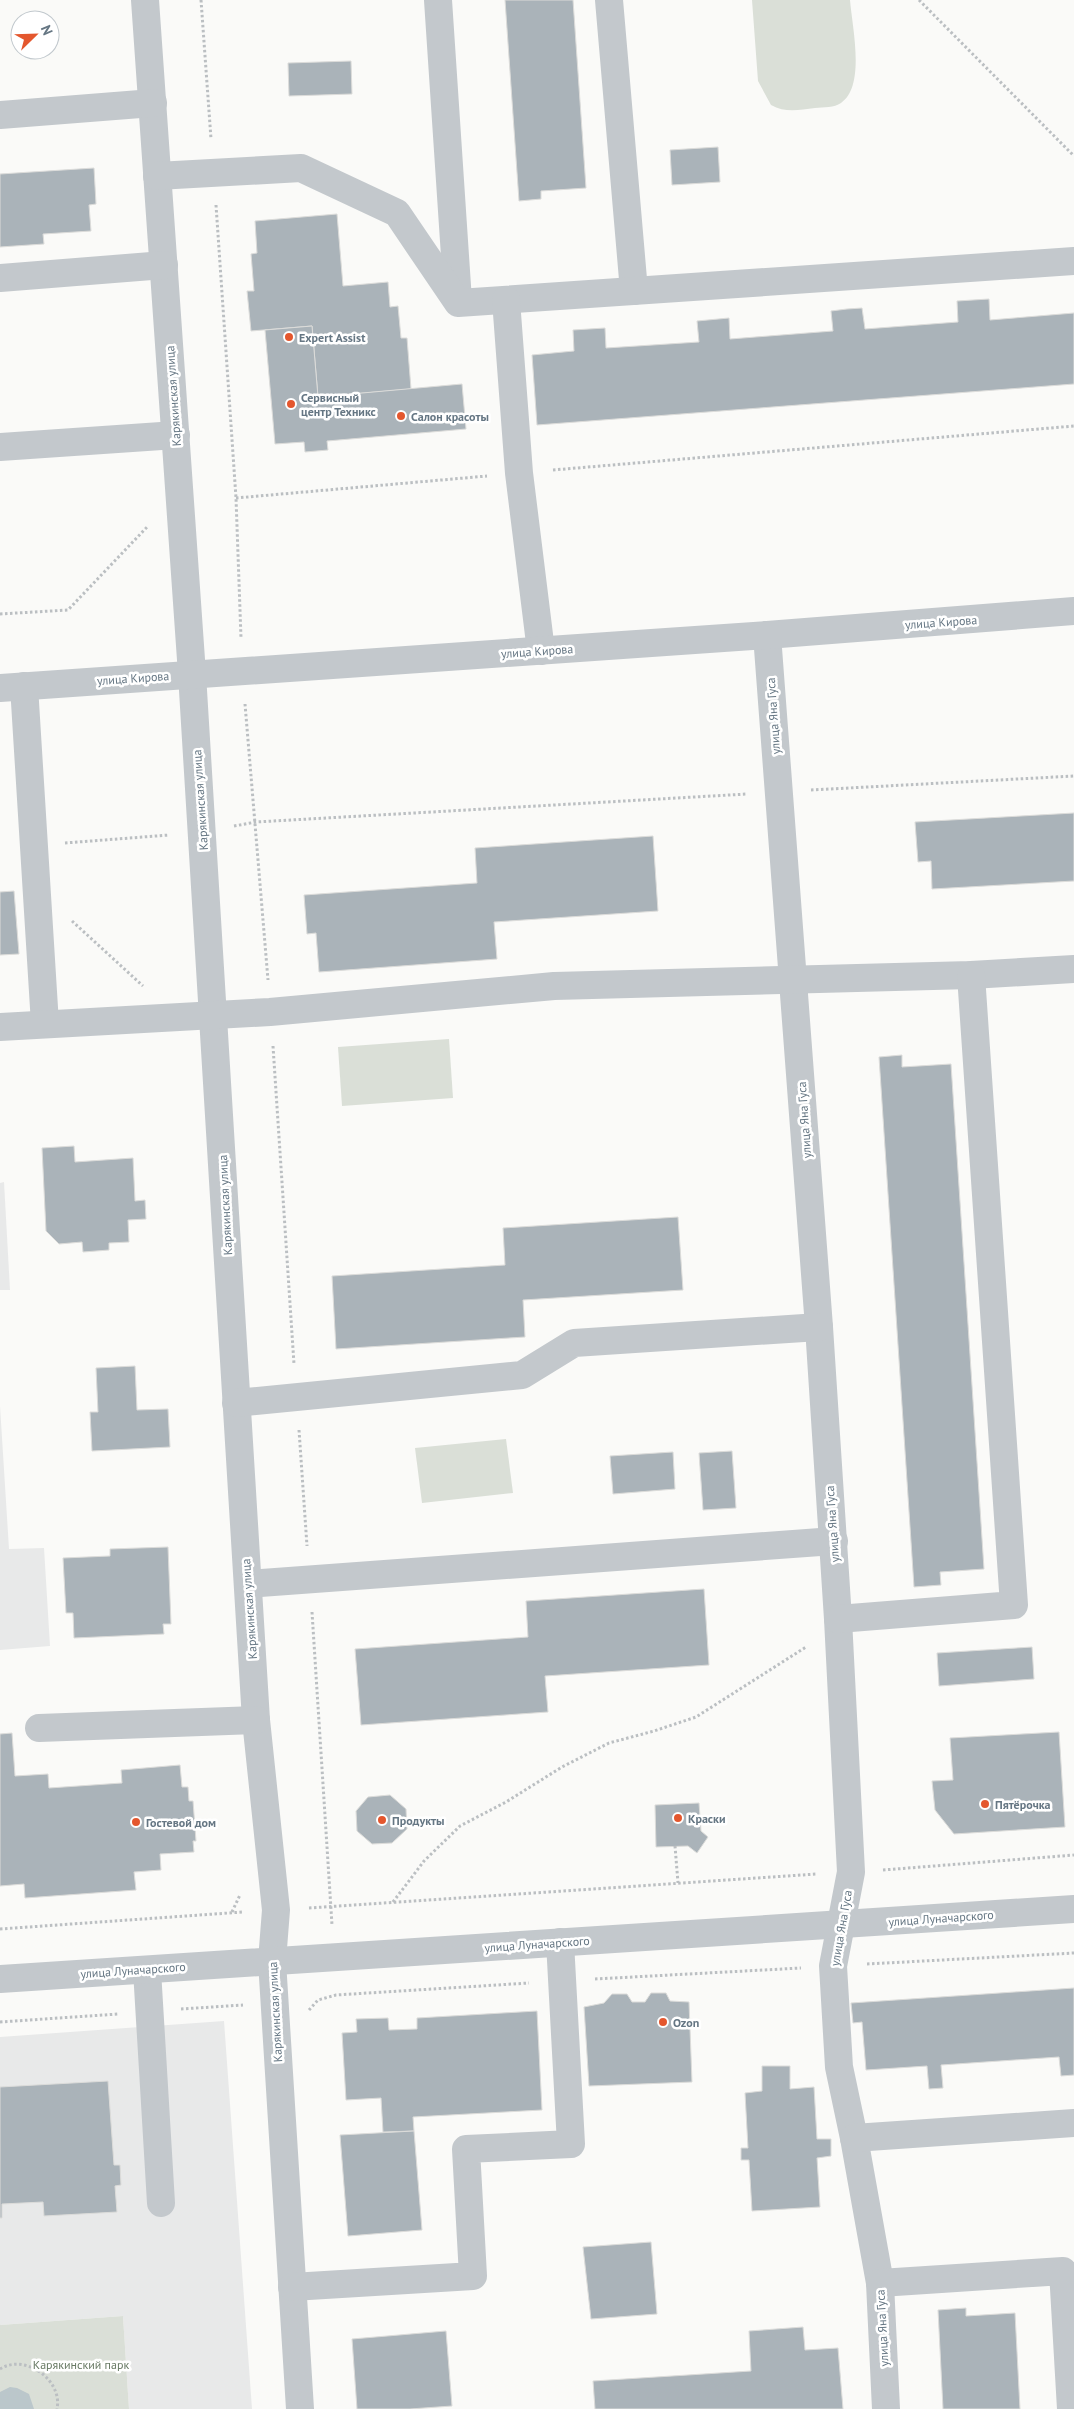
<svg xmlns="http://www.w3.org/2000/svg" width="1074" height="2409" viewBox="0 0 1074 2409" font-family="'PT Sans',sans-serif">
	<rect width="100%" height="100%" fill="#fafaf8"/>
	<g fill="#e8e9e9">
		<path d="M4,1182l6,108h-10v-107z"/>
		<path d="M0,1406l9,143 35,-1 6,98 -50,4z"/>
		<path d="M224,2021l28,388h-123l-6,-93 -123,9v-288z"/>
	</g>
	<g fill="#dadfd7">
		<path d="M752,0h98c2,26 16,86 -9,103 -7,5 -17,4 -26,5 -16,2 -30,5 -44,-3l-13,-24z"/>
		<path d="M449,1039l4,59 -111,8 -4,-59z"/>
		<path d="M506,1439l7,54 -91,10 -7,-55z"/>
		<path d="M123,2316l6,93h-129v-84z"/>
	</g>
	<path fill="#bbc7cb" d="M10,2387l7,1 12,6 5,15h-34v-17z"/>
	<g fill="#aab3b9" stroke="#dcdcda">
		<path d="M505,0h68l13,188 -45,3v8l-22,2z"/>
		<path d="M351,61l1,33 -63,2 -1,-33z"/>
		<path d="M718,147l2,35 -48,3 -2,-35z"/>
		<path d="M94,168l2,36 -7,1 2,26 -48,3 1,10 -44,3v-73z"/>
		<path d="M337,214l6,72 45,-4 2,25 8,-1 3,32h6l4,51 -93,8 -6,-71 -61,5 -4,-40h7l-3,-37 6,-1 -2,-32z"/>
		<path d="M989,299l1,21 84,-7v71l-537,41 -5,-70 42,-4 -1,-21 32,-2 1,20 93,-6 -2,-21 32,-3 1,21 103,-8 -2,-20 16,-2 15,-1 3,21 93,-7 -1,-21z"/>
		<path d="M312,326l6,71 144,-13 4,45 -139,12 1,9 -23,2 -1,-10 -29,2 -10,-114z"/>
		<path d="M1074,813v68l-142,8 -1,-28 -13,1 -3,-40z"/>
		<path d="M653,836l5,75 -164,11 3,37 -178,13 -3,-39 -9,1 -3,-39 173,-12 -2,-35z"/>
		<path d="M14,891l5,63 -19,1v-63z"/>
		<path d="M902,1055v12l49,-3 33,505 -44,3 1,13 -27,2 -35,-530z"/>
		<path d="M74,1146l1,16 58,-4 2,43 10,-1 1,19 -18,1 1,22 -20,1v7l-26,2 -1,-10 -23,2 -13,-13 -4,-83z"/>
		<path d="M678,1217l5,73 -160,10 2,37 -189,12 -4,-73 173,-11 -2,-37z"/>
		<path d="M135,1366l2,44 31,-1 2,38 -78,4 -2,-39h8l-2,-44z"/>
		<path d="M732,1451l4,57 -33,2 -4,-57z"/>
		<path d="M673,1452l2,37 -62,5 -3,-38z"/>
		<path d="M168,1547l3,77h-8l1,10 -90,4 -1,-25h-7l-3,-55 47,-2v-7z"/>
		<path d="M704,1589l5,76 -164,11 3,36 -187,13 -6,-76 173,-12 -2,-36z"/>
		<path d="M1032,1647l2,32 -95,7 -2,-33z"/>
		<path d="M1059,1732l6,95 -111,7 -19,-24 -3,-29 21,-1 -3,-42z"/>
		<path d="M12,1733l3,43 33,-2 1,14 73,-5 -1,-13 59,-5 2,22h6l1,14h4l3,40h-3l1,11 -34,2 1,16 -27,2 2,18 -111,8 -1,-14 -24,2v-152z"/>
		<path d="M390,1795l16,14 1,20 -15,14 -20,1 -15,-13 -1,-20 12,-14z"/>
		<path d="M699,1803l2,28 7,6 -11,16 -9,-7 -32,1 -1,-42z"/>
		<path d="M1074,1988v87l-13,1 -2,-19 -118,8 2,23 -14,1 -2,-23 -61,4 -4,-48 -9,1 -2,-20z"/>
		<path d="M651,1993h15l4,8 19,1 3,80 -103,4 -5,-79 20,-4 8,-9h15l5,8h13z"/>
		<path d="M537,2011l5,99 -129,7 1,14 -31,1 -2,-34 -35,2 -4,-67 15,-1 -1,-13 32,-1 1,12 28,-1v-11z"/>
		<path d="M762,2066h28v23l24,-2 3,52h14v17l-14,2 3,49 -68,4 -3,-51h-8v-12h7l-3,-55 17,-2z"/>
		<path d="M108,2081l6,84h6l1,20 -6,1 2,26 -73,4 -1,-14 -41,2v14h-2v-131z"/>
		<path d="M414,2131l8,99 -74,6 -8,-101z"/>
		<path d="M651,2242l6,72 -66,5 -8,-72z"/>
		<path d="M966,2308v8l49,-3 5,96h-77l-5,-99z"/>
		<path d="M803,2327l2,23 33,-2 5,61h-248l-2,-28 158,-10 -2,-40z"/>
		<path d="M446,2331l6,75 -42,3h-53l-5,-70z"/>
	</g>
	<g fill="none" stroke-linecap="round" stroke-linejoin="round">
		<g stroke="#bbbfc2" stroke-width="3" stroke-dasharray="2.5 2.5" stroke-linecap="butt">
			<path d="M201,0l10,139"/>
			<path d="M919,0l155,156"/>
			<path d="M216,205l20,293 5,140"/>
			<path d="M553,470l521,-44"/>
			<path d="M236,498l251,-22"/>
			<path d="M0,614l68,-4 80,-84"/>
			<path d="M245,704l23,276"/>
			<path d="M811,790l263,-14"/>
			<path d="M234,826l22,-4 491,-28"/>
			<path d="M65,843l104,-8"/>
			<path d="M72,921l71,65"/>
			<path d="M273,1046l21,318"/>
			<path d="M299,1430l8,116"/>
			<path d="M312,1612l20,313"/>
			<path d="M675,1846l3,37"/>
			<path d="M883,1870l191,-15"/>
			<path d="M393,1902l31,-41 36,-35 46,-24 56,-35 47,-24 45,-12 42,-14 110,-70"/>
			<path d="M309,1908l508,-34"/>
			<path d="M232,1912l8,-17"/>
			<path d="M0,1929l243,-17"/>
			<path d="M867,1964l207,-11"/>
			<path d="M595,1979l206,-11"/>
			<path d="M181,2009l62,-4"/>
			<path d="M309,2010l9,-10 18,-5 193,-12"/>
			<path d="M0,2022l118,-8"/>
			<path d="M0,2369c25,-16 63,11 57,40"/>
		</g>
		<g stroke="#c3c8cc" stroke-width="28">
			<path d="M145,0l47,674 64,1046 20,190 -4,51 28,448"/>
			<path d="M438,0l20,301"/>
			<path d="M609,0l25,291"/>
			<path d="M0,115l153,-12"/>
			<path d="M157,176l144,-8 96,45 61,90 616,-42"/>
			<path d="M0,278l164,-13"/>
			<path d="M506,300l13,173 22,178"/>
			<path d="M0,447l176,-12"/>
			<path d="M767,635l52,692 19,292 13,253 -18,94 6,101 15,71 26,145 6,126"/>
			<path d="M24,686l21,338"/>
			<path d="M0,688l767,-53 307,-24"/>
			<path d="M0,1027l270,-15 284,-26 417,-11 103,-6"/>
			<path d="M236,1403l286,-28 52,-32 245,-16"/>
			<path d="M248,1584l586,-43"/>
			<path d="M838,1619l176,-14 -43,-630"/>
			<path d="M39,1728l217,-8"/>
			<path d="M147,1970l14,233"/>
			<path d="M0,1979l1074,-70"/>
			<path d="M854,2138l220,-15"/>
			<path d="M880,2283l183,-12 8,138"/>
			<path d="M292,2287l181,-11 -7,-127 105,-5 -11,-202"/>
		</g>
	</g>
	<g fill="#e4572e" stroke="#fff" stroke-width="2">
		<circle cx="289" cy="337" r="5"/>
		<circle cx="291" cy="404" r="5"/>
		<circle cx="401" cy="416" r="5"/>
		<circle cx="985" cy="1804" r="5"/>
		<circle cx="678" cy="1818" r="5"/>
		<circle cx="382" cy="1820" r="5"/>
		<circle cx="136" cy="1822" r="5"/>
		<circle cx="663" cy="2022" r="5"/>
	</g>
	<g text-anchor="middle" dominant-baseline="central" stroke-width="5" stroke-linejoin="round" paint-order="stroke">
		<g font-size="12" font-weight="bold" fill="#657683" stroke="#fff" text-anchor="start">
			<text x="299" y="337">Expert Assist</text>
			<text x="301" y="397">Сервисный<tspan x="301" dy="14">центр Техникс</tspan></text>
			<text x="411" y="416">Салон красоты</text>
			<text x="995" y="1804">Пятёрочка</text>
			<text x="688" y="1818">Краски</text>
			<text x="392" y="1820">Продукты</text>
			<text x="146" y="1822">Гостевой дом</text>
			<text x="673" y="2022">Ozon</text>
		</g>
		<g font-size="12" fill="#657683" stroke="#fff">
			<text transform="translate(173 396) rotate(-94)">Карякинская улица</text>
			<text transform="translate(941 622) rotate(-4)">улица Кирова</text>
			<text transform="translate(537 651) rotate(-4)">улица Кирова</text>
			<text transform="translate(133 678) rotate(-4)">улица Кирова</text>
			<text transform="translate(773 716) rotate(-94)">улица Яна Гуса</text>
			<text transform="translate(200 800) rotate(-94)">Карякинская улица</text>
			<text transform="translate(804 1120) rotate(-94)">улица Яна Гуса</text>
			<text transform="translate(225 1205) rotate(-93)">Карякинская улица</text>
			<text transform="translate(832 1524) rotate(-94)">улица Яна Гуса</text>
			<text transform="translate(249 1609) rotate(-94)">Карякинская улица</text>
			<text transform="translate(941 1918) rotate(-4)">улица Луначарского</text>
			<text transform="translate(841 1928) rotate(-80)">улица Яна Гуса</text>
			<text transform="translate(537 1944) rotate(-4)">улица Луначарского</text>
			<text transform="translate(133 1970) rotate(-4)">улица Луначарского</text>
			<text transform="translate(275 2012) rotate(-93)">Карякинская улица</text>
			<text transform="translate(882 2328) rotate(-93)">улица Яна Гуса</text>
		</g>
		<g font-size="12" fill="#687a64" stroke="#fff">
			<text x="81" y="2364">Карякинский парк</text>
		</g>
	</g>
	<g transform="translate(35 35) rotate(67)"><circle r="24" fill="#ffffff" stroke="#c1c8cd"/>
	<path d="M0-4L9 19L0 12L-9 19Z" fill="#e4572e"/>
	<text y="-8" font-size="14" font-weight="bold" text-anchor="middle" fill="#657683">N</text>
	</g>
</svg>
